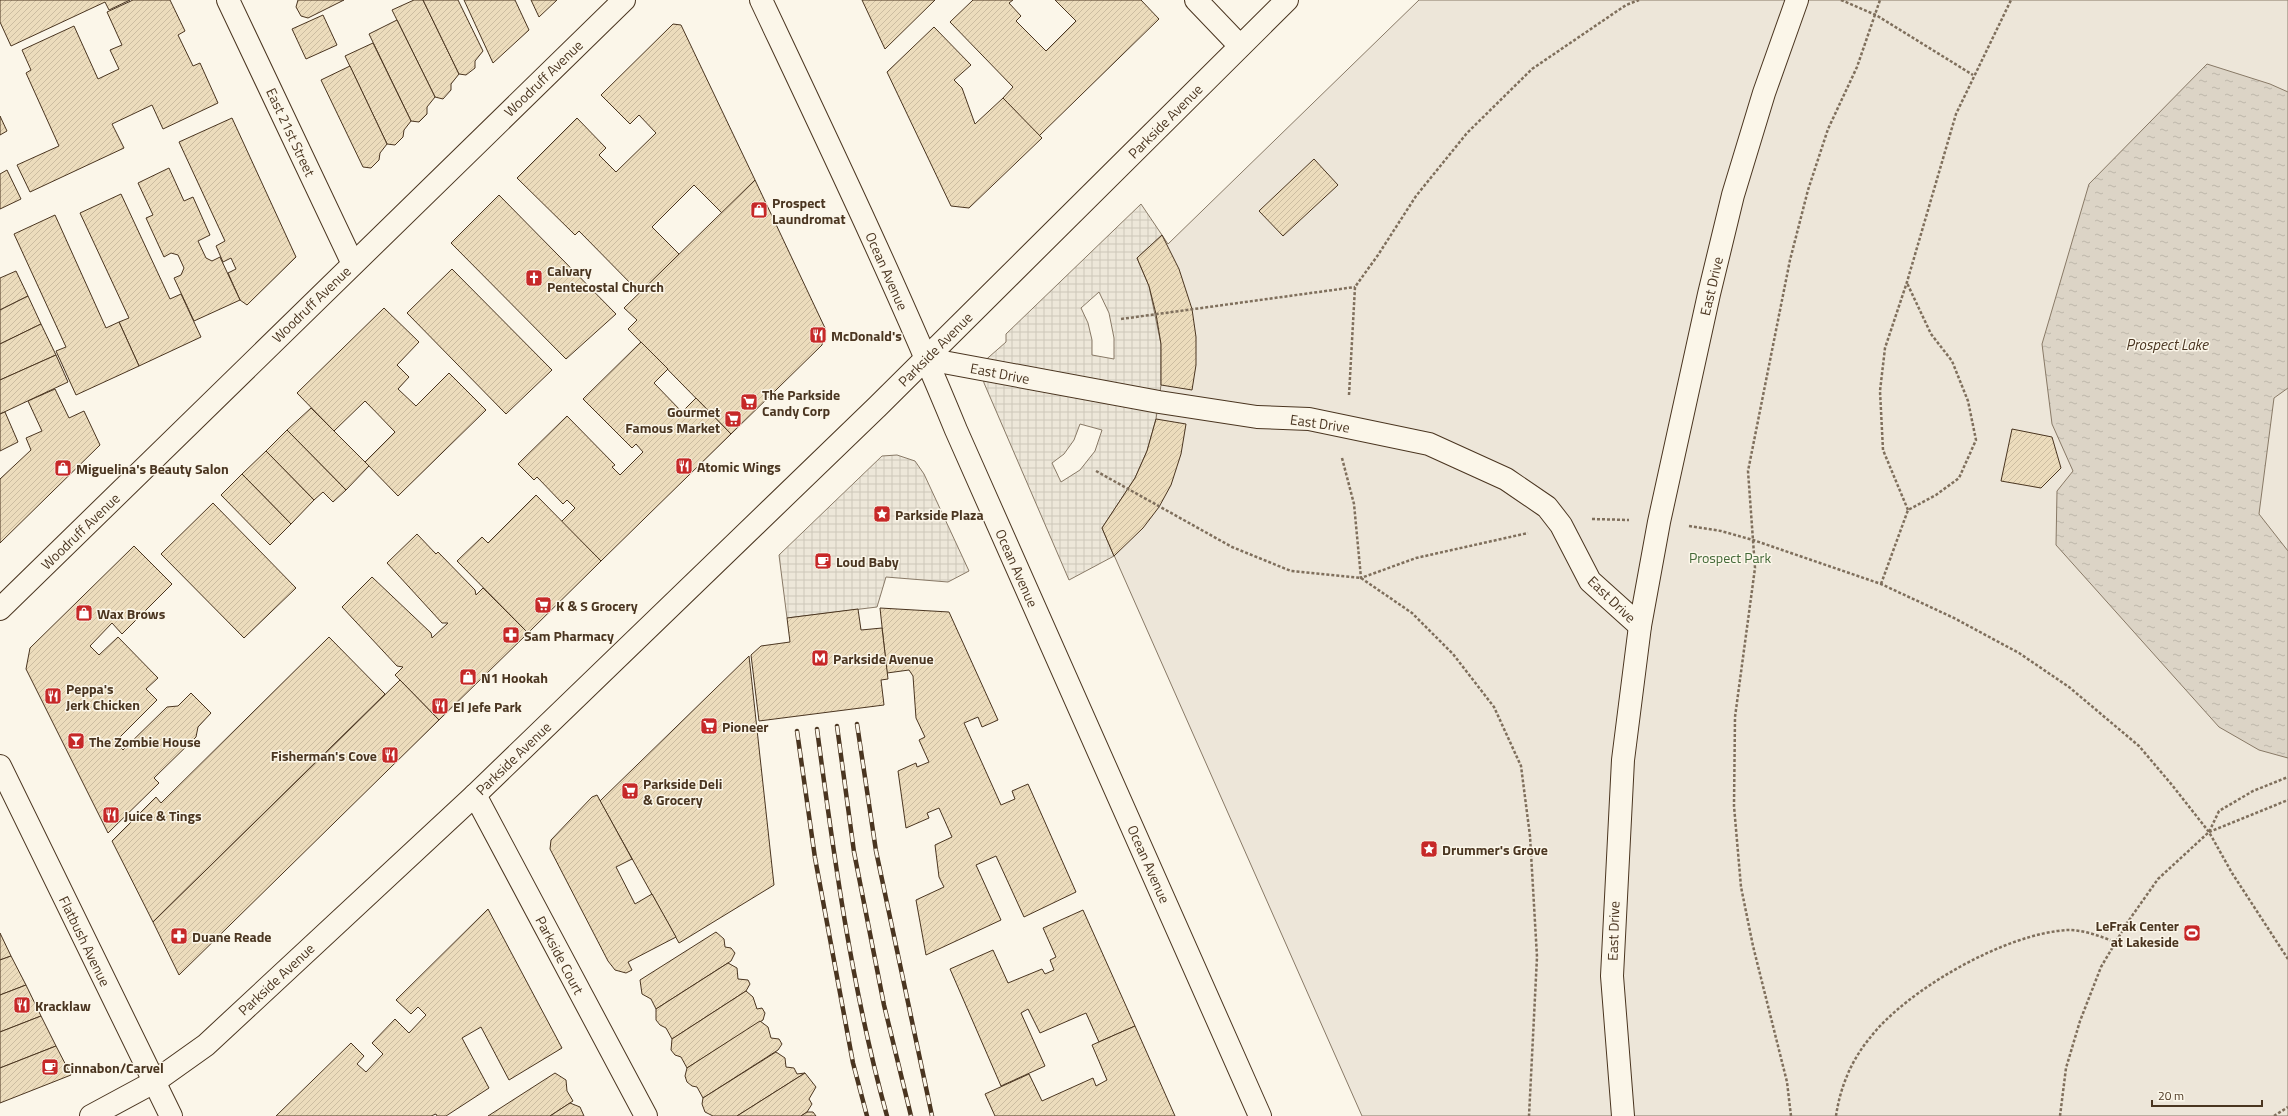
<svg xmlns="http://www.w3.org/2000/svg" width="2288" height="1116" viewBox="0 0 2288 1116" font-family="'Titillium Web',sans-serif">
	<defs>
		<pattern id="plaza-grid" width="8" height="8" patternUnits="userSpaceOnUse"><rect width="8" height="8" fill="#ede7d9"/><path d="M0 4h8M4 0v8" fill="none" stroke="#cdc7ba"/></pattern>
		<pattern id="water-ripples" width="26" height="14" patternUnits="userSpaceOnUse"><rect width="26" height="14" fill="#dcd4c6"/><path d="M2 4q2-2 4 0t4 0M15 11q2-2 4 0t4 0" fill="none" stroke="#beb7aa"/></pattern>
		<pattern id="building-hatch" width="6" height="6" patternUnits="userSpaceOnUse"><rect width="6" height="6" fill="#ecdcbc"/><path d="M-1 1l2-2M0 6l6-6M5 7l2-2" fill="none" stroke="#ccbda1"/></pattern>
	</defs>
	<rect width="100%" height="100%" fill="#fbf6e9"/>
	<path fill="#ede6d9" stroke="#887966" d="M1419,0h869v1116h-926l-260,-588 33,-50 12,-27 12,-49 3,-35 -25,-109 25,-23 6,9z"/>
	<g fill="url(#plaza-grid)" stroke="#887966" fill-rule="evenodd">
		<path d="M1141,204l21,31 -25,23 12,28 12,58v41l-5,34 -9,32 -12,27 -33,50 12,28 -45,24 -85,-197 -3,-19 25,-22v-8zM1099,292l10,21 5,25v21l-22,-4v-15l-4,-17 -7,-15zM1080,424l22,6 -7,21 -15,19 -19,12 -9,-19 12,-9 10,-14z"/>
		<path d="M897,455l18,6 9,13 45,97 -21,11 -62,-5 -9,30 -90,11 -8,-63 103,-99z"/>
	</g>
	<path fill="url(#water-ripples)" stroke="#887966" d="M2207,64l63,20 18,8v296l-14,10 -15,116 29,37v207l-29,-8 -40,-23 -163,-182 1,-54 16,-20 -21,-47 -10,-80 47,-160z"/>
	<g fill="url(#building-hatch)" stroke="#4a3520">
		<path d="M0,0h130l-21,10 -4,-8 -94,44 -11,-24z"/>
		<path d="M133,0h37l15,31 -7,4 15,31 7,-3 18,40 -55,26 -11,-24 -40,19 12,24 -94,44 -13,-27 42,-19 -33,-73 5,-3 -9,-20 52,-24 24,53 21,-10 -9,-19 12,-5 -15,-33z"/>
		<path d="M298,0h46l-36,18 -7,-2 -5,-9z"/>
		<path d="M414,0h9l36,74 -8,10v6l-8,9 -8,-2 -43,-87z"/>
		<path d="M423,0h35l25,51 -8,10v7l-9,7 -7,-1z"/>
		<path d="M464,0h51l14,30 -36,33z"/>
		<path d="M531,0h26l-18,17z"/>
		<path d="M862,0h73l-50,49z"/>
		<path d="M973,0h40l-4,3 12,13 -5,5 30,30 30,-30 -21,-21h86l18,19 -120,117 -36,-38 10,-11 -63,-65z"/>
		<path d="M323,15l14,30 -31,14 -14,-30z"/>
		<path d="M397,20l38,77 -8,10v7l-8,8 -8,-1 -42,-87z"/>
		<path d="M673,24l8,1 74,155 -33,33 -28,-28 -42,42 27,27 -39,39 -61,-62 -4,4 -58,-57 60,-60 29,30 -7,7 17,17 40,-39 -17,-18 -9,9 -29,-29z"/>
		<path d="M934,27l37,38 -17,15 8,8 13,36 28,-26 39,40 -73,70 -18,-2 -64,-134z"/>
		<path d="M373,43l38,78 -7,9 -1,7 -8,8 -8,-1 -42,-88z"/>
		<path d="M350,66l37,78 -7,9 -1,7 -8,8 -8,-1 -42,-87z"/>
		<path d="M0,116l7,15 -7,4z"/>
		<path d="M232,118l64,139 -49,48 -7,-5 -12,-27 8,-4 -5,-11 -8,4 -7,-16 9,-5 -46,-99z"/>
		<path d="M1314,159l24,26 -55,51 -24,-25z"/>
		<path d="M169,168l15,33 9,-4 17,38 -12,6 8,17 6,3 8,-4 20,43 -46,21 -20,-43 7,-3 3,-7 -6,-13 -7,-2 -7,4 -18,-39 7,-3 -15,-32z"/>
		<path d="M7,170l14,29 -21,10v-35z"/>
		<path d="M755,180l70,148 -3,17 -91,89 -103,-105 9,-9 -13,-12z"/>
		<path d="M121,194l49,105 11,-5 20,43 -62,29 -20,-44 10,-4 -49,-105z"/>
		<path d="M499,195l117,119 -50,45 -115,-116z"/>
		<path d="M55,215l51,113 13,-6 20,44 -63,29 -20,-44 10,-4 -52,-113z"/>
		<path d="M1162,235l17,34 13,40 4,28v28l-4,25 -31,-5v-41l-5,-30 -7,-28 -12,-28z"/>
		<path d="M452,269l100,101 -46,44 -99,-101z"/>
		<path d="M16,271l12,25 -28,14v-32z"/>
		<path d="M28,296l13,28 -41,20v-34z"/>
		<path d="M384,308l35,34 -22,23 12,12 -11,12 18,17 33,-33 37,37 -88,86 -33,-34 30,-30 -30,-31 -31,30 -37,-38z"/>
		<path d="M41,324l15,31 -56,25v-36z"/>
		<path d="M641,342l27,27 -14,14 28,29 14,-14 35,36 -130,127 -40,-39 14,-14 -8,-8 -4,4 -26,-27 -3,3 -16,-16 49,-48 48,49 -3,2 8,8 23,-23 -7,-8 -4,4 -49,-49z"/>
		<path d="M56,355l12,27 -68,32v-34z"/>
		<path d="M55,389l14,29 15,-7 16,34 -100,98v-64l31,-29 -5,-12 16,-7 -14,-30z"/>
		<path d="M311,408l58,58 -23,24 -59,-60z"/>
		<path d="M5,412l13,30 -18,9v-37z"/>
		<path d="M1156,419l30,5 -5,30 -10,31 -12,22 -16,21 -29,28 -12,-28 33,-50 12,-27z"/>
		<path d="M2012,429l40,8 9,31 -20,20 -40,-7z"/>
		<path d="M287,430l59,60 -13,12 -10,-10 -9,8 -48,-49z"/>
		<path d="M266,451l48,49 -23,24 -49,-50z"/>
		<path d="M242,474l49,50 -21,21 -49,-50z"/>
		<path d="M536,495l65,66 -73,72 -71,-72 25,-24 6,6z"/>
		<path d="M213,503l83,85 -52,50 -83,-84z"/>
		<path d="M417,534l19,20 2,-2 37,38 1,5 7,-7 45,45 -89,87 -44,-45 8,-8 -6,-1 -55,-59 30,-30 59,56 1,5 16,-15h-6l-55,-60z"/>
		<path d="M134,546l38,38 -50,50 -10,-11 -22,23 9,9 19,-18 40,41 -12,11 11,11 -42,42 8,8 44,-43 11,-1 13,-13 20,20 -13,14 -2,10 -42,41 5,5 -51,50 -82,-164 4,-21z"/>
		<path d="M880,608l69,4 49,108 -16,7 -4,-10 -14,6 37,82 14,-6 -3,-8 16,-7 48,108 -52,25 -28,-61 -20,9 25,55 -75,35 -10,-55 28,-13 -5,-10 -4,-32 17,-8 -13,-29 -12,5 2,5 -23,10 -8,-57 18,-8 1,4 12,-5 -10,-22 6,-3 -9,-19 -3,-42 -4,-6 -22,3z"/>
		<path d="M858,609l3,21 21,-2 6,51 -7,1 3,25 -125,16 -8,-66 10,-9 29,-4 -3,-24z"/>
		<path d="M329,637l56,57 -232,228 -41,-81 44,-44 5,6z"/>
		<path d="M749,656l25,229 -95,58 -79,-142z"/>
		<path d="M400,680l39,40 -260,255 -26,-53z"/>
		<path d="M597,795l35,64 -16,8 19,37 17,-10 24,43 -48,25 4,8 -6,3 -11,-3 -7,-9 -58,-112 1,-9 41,-43z"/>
		<path d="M488,909l74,139 -53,32 -28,-53 -19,11 27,50 -43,28h-9l-1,-2 -5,2h-155l75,-73 13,13 -7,8 9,8 17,-18 -11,-11 23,-24 14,14 17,-18 -8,-8 -7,7 -15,-14z"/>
		<path d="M1083,910l52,116 -36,16 -13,-29 -46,20 -12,-24 -7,4 24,53 -44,20 -51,-117 43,-19 15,33 34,-14 3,5 9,-4 -4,-10 6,-3 -13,-29z"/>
		<path d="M716,932l8,7 1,8 6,1 4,5 -4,8 -75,48 -5,-10 -9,-5 -2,-14z"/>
		<path d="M0,933l11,23 -11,4z"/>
		<path d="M11,956l15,29 -26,10v-35z"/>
		<path d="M728,963l9,5 1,11 10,1 2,4 -4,7 -74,48 -6,-11 -6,-3 -4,-5v-11z"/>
		<path d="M26,985l15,31 -41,16v-37z"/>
		<path d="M746,991l7,6 4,12 5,-1 3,5 -2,7 -76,48 -6,-11 -6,-2 -4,-5 1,-11z"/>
		<path d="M41,1016l15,30 -56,22v-36z"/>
		<path d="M760,1021l8,6 3,11 8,1 3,5 -4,6 -75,48 -6,-11 -5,-1 -5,-4 -2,-6 2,-8z"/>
		<path d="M1135,1026l40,90h-180l-10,-22 44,-20 13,27 51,-23 3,8 11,-6 -15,-35z"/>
		<path d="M56,1046l15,29 -71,28v-35z"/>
		<path d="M776,1052l9,6 1,9 8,1 3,6 8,-1 -68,43h-24l-8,-4 -3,-8 1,-6z"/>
		<path d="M555,1073l11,7 1,11 6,10 -23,15h-62z"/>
		<path d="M805,1073l11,14 -7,12 3,5 -5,8 -6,4h-64z"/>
		<path d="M570,1103l10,4 4,9h-34z"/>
		<path d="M807,1112h6l3,4h-15z"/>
	</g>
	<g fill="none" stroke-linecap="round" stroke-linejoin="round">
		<g stroke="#4a3520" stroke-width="24">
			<g id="minor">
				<path d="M228,0l125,264"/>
				<path d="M1196,0l44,46"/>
				<path d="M927,359l232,43 98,15 52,2 120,25 77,35 41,28 14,18 29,56 50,45"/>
				<path d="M0,609l624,-609"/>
				<path d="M475,795l171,321"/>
				<path d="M91,1116l63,-34"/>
				<path d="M1623,1116l-11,-140 11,-216 17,-134 19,-104 50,-228 24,-99 31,-102 33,-93"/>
			</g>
		</g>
		<g stroke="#4a3520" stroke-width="24">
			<g id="major">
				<path d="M761,0c67,142 135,284 195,430l304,686"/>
				<path d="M0,766l171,350"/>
				<path d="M154,1082l52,-37 269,-250 403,-389 409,-406"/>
			</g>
		</g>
		<g stroke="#7f6f5c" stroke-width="2.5" stroke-dasharray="3 2" stroke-linecap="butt">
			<path d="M1841,0l35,15 97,60"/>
			<path d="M1121,319l234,-32"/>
			<path d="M1349,395l6,-108 23,-32 38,-59 51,-63 65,-64 94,-64 13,-5"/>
			<path d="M1342,458l12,46 7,74 55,-20 112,-25"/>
			<path d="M1096,471l136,76 59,24 70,7 51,35 41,41 41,53 27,59 9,70 7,121 -8,159"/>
			<path d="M1908,510l-25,-60 -3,-59 5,-43 22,-66 49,-168 55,-114"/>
			<path d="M1592,519l37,1"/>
			<path d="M1689,526l32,5 32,9 128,44 73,34 65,35 50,34 70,59 33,39 37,47 23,41 56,86"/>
			<path d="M1881,584l27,-74 28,-15 23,-17 17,-38 -8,-39 -16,-40 -21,-27 -24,-51"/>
			<path d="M2209,832l79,-32"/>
			<path d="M1791,1116l-4,-34 -34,-136 -12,-59 -7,-81 1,-89 20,-149 -7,-97 42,-211 18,-70 20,-61 29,-62 23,-67"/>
			<path d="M1836,1116c4,-28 15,-55 33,-77 37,-49 137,-106 199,-109 16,0 32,6 47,12"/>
			<path d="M2060,1116l6,-48 14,-47 21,-54 26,-44 31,-44 51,-47 10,-21 34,-20 35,-14"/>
			<path d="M2274,1116l14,-9"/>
		</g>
		<use href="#minor" stroke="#fbf6e9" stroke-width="22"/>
		<use href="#major" stroke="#fbf6e9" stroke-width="22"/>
		<g stroke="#4a3520" stroke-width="4.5">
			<g id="rail">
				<path d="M857,724l19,127 56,265"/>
				<path d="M837,726l17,126 30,153 27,111"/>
				<path d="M817,729c17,129 35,261 70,387"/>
				<path d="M797,731l18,127 38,205 14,53"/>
			</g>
		</g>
		<use href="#rail" stroke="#fbf6e9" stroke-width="3" stroke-dasharray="9" stroke-linecap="butt"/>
	</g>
	<defs>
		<g id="shop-square" transform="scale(0.9)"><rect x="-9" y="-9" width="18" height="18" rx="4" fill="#c62828" stroke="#fbf6e9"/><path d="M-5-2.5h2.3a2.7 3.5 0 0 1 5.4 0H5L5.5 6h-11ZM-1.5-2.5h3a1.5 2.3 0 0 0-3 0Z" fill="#fff"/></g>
		<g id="church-square" transform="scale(0.9)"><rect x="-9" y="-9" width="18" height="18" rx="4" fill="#c62828" stroke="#fbf6e9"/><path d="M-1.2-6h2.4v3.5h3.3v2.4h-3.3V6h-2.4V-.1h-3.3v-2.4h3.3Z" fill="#fff"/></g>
		<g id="restaurant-square" transform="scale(0.9)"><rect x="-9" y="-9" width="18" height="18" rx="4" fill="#c62828" stroke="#fbf6e9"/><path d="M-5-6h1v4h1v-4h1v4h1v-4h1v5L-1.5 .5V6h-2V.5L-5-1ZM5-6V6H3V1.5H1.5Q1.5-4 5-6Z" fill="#fff"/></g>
		<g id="supermarket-square" transform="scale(0.9)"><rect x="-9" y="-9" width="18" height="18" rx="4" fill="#c62828" stroke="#fbf6e9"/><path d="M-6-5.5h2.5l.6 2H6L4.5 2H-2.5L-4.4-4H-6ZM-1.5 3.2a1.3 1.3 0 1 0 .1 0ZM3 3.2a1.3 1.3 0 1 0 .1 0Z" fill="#fff"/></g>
		<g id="sight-square" transform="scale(0.9)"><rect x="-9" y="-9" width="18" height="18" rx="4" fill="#c62828" stroke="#fbf6e9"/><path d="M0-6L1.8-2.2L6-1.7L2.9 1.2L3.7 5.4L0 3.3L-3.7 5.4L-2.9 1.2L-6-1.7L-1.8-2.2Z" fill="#fff"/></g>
		<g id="cafe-square" transform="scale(0.9)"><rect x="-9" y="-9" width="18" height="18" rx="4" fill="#c62828" stroke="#fbf6e9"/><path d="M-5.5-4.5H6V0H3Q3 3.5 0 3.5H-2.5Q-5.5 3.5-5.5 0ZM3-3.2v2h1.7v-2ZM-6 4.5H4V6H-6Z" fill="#fff"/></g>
		<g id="pharmacy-square" transform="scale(0.9)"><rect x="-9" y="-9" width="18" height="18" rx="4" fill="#c62828" stroke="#fbf6e9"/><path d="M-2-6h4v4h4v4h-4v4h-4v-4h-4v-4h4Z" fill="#fff"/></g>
		<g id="metro-square" transform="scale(0.9)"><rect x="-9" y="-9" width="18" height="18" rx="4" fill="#c62828" stroke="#fbf6e9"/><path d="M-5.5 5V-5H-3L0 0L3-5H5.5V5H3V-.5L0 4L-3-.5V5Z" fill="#fff"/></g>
		<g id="bar-square" transform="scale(0.9)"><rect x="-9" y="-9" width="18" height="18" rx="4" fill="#c62828" stroke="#fbf6e9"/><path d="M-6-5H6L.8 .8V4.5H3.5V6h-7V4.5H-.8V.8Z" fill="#fff"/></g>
		<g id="stadium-square" transform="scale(0.9)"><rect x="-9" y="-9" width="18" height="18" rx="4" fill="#c62828" stroke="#fbf6e9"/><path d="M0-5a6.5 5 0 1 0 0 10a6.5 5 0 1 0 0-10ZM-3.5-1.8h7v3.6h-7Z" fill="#fff"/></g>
	</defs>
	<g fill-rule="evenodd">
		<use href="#shop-square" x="759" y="210"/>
		<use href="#church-square" x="534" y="278"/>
		<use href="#restaurant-square" x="818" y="335"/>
		<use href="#supermarket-square" x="749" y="402"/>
		<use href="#supermarket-square" x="733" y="419"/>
		<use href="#restaurant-square" x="684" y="466"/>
		<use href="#shop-square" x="63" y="468"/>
		<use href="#sight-square" x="882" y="514"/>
		<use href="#cafe-square" x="823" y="561"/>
		<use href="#supermarket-square" x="543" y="605"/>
		<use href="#shop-square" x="84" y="613"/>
		<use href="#pharmacy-square" x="511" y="635"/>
		<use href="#metro-square" x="820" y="658"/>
		<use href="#shop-square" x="468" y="677"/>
		<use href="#restaurant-square" x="53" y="696"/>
		<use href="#restaurant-square" x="440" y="706"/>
		<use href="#supermarket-square" x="709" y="726"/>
		<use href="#bar-square" x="76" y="741"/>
		<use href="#restaurant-square" x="390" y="755"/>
		<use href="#supermarket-square" x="630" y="791"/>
		<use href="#restaurant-square" x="111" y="815"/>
		<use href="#sight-square" x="1429" y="849"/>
		<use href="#stadium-square" x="2192" y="933"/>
		<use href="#pharmacy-square" x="179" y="936"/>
		<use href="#restaurant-square" x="22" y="1005"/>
		<use href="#cafe-square" x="50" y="1067"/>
	</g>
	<g text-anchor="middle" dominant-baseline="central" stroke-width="3" stroke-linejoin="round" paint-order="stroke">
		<g font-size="14" fill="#4a3520" stroke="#fbf6e9">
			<text transform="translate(543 78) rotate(-44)">Woodruff Avenue</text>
			<text transform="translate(1165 121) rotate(-45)">Parkside Avenue</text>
			<text transform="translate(291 132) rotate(65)">East 21st Street</text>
			<text transform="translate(887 271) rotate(66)">Ocean Avenue</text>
			<text transform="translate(1711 286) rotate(-77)">East Drive</text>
			<text transform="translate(311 304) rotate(-44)">Woodruff Avenue</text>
			<text transform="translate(935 349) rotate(-45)">Parkside Avenue</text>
			<text transform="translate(1000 373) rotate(11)">East Drive</text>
			<text transform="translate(1320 423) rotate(8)">East Drive</text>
			<text transform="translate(80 531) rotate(-44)">Woodruff Avenue</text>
			<text transform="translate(1017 568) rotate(66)">Ocean Avenue</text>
			<text transform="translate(1612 599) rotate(44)">East Drive</text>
			<text transform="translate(513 758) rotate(-44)">Parkside Avenue</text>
			<text transform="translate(1149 864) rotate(66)">Ocean Avenue</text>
			<text transform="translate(1613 931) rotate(-88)">East Drive</text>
			<text transform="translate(85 941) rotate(64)">Flatbush Avenue</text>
			<text transform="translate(560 955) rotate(62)">Parkside Court</text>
			<text transform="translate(276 979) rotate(-43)">Parkside Avenue</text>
		</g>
		<g font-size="14" font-weight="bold" fill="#4a3520" stroke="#fbf6e9" text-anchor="start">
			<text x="772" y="202">Prospect<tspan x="772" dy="16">Laundromat</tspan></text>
			<text x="547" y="270">Calvary<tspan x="547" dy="16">Pentecostal Church</tspan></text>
			<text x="831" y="335">McDonald's</text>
			<text x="762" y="394">The Parkside<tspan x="762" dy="16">Candy Corp</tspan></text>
			<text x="720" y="411" text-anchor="end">Gourmet<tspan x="720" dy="16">Famous Market</tspan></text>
			<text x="697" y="466">Atomic Wings</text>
			<text x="76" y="468">Miguelina's Beauty Salon</text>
			<text x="895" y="514">Parkside Plaza</text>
			<text x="836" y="561">Loud Baby</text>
			<text x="556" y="605">K &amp; S Grocery</text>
			<text x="97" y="613">Wax Brows</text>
			<text x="524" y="635">Sam Pharmacy</text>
			<text x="833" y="658">Parkside Avenue</text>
			<text x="481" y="677">N1 Hookah</text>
			<text x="66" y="688">Peppa's<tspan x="66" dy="16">Jerk Chicken</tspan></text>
			<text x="453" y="706">El Jefe Park</text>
			<text x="722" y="726">Pioneer</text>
			<text x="89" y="741">The Zombie House</text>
			<text x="377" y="755" text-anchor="end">Fisherman's Cove</text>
			<text x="643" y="783">Parkside Deli<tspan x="643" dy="16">&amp; Grocery</tspan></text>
			<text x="124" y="815">Juice &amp; Tings</text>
			<text x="1442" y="849">Drummer's Grove</text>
			<text x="2179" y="925" text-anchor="end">LeFrak Center<tspan x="2179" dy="16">at Lakeside</tspan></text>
			<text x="192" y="936">Duane Reade</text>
			<text x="35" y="1005">Kracklaw</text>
			<text x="63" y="1067">Cinnabon/Carvel</text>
		</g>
		<g font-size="14" fill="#436837" stroke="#fbf6e9">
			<text x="1730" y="557">Prospect Park</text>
		</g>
		<g font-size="15" font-style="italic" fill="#4a3520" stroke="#fbf6e9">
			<text x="2167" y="344">Prospect Lake</text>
		</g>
	</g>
	<path d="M2152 1100v6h110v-6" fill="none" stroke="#4a3520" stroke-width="2"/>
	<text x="2158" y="1100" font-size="12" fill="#4a3520" stroke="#fbf6e9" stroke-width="3" paint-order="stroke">20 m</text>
</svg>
